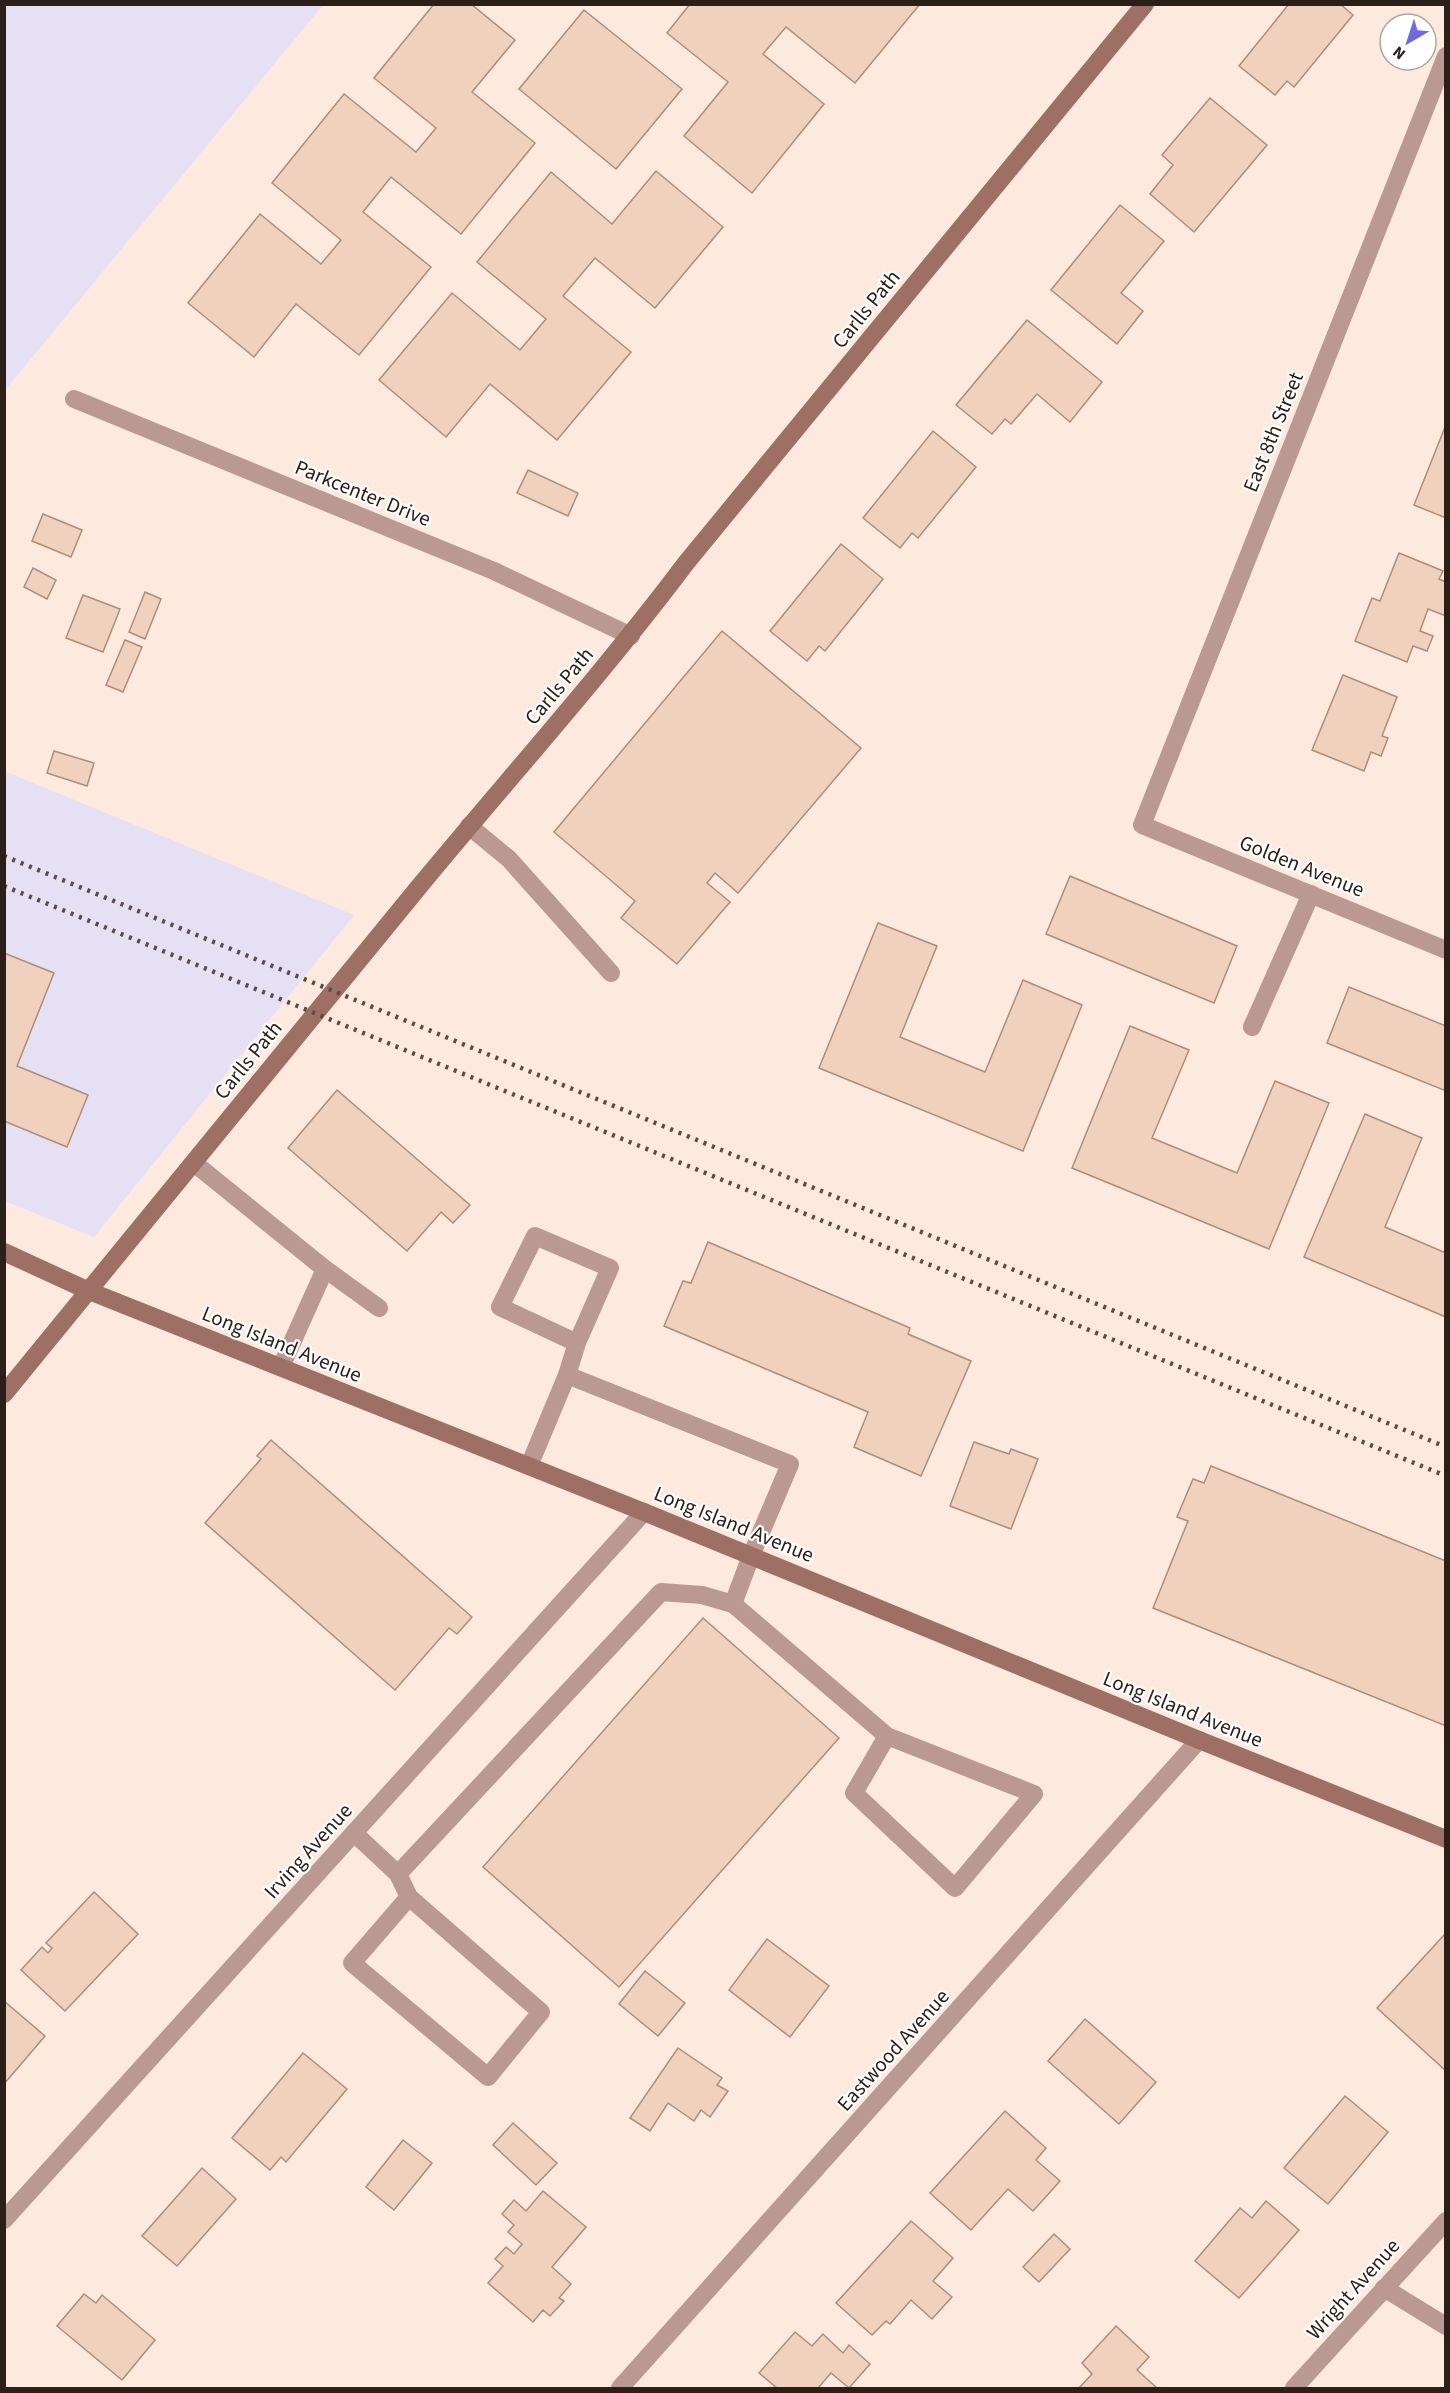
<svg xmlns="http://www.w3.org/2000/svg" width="1450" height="2393" viewBox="0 0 1450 2393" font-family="'Source Sans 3',sans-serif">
	<rect width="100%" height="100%" fill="#fde9dd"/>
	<g fill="#e6e0f5">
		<path d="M5,4l318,1 -318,385 -1,-385z"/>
		<path d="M4,771l350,144 -260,322 -89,-36z"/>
	</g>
	<g fill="#f0d1bd" stroke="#ab8e7b" stroke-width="1.5">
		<path d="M434,4h37l44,36 -43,52 63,51 -74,91 -70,-57 -28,35 68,55 -72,88 -63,-51 -42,53 -66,-54 72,-89 61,50 20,-24 -69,-57 72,-89 72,58 20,-24 -62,-50z"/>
		<path d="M690,4h230l-65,79 -69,-56 -23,27 61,50 -72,89 -68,-57 44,-54 -61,-49z"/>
		<path d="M1289,4h51l13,11 -59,72 -7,-6 -12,14 -36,-29z"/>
		<path d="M584,10l98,79 -66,80 -97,-80z"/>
		<path d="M1210,98l57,47 -73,87 -44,-38 23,-29 -11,-10z"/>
		<path d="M656,171l67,56 -68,81 -60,-50 -32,38 68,56 -74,88 -67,-56 -44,53 -67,-57 73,-87 68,57 26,-31 -69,-57 74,-90 61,52z"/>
		<path d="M1120,205l44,36 -43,52 22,18 -26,33 -66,-54z"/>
		<path d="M1027,320l75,62 -32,40 -33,-28 -26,30 -6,-5 -13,15 -36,-29z"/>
		<path d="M1445,427l1,1v90l-32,-13z"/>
		<path d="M933,431l43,36 -58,71 -6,-5 -12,15 -37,-30z"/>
		<path d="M528,470l50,23 -10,23 -51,-23z"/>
		<path d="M43,514l39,16 -11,27 -39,-16z"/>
		<path d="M841,544l42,35 -58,72 -6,-5 -12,15 -37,-30z"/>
		<path d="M1399,553l44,18 -4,8 7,3v34l-18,-7 -8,22 13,5 -6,15 -14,-5 -6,16 -52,-21 17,-43 8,3z"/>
		<path d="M33,568l23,12 -9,19 -23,-12z"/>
		<path d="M145,592l16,7 -16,40 -16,-7z"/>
		<path d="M83,595l37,14 -17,43 -37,-14z"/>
		<path d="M722,631l139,117 -123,145 -23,-20 -8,10 23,19 -53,62 -56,-46 14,-17 -81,-69z"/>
		<path d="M125,640l17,7 -19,45 -17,-7z"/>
		<path d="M1343,675l54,22 -15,39 6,2 -7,18 -10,-4 -7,19 -52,-21z"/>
		<path d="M54,751l40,12 -7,23 -40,-13z"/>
		<path d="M1070,876l167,70 -23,57 -168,-69z"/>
		<path d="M878,923l59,23 -37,91 85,35 38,-92 59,25 -59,146 -204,-83z"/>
		<path d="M4,953l50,20 -37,93 71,29 -21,52 -63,-26z"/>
		<path d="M1349,987l97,39v65l-119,-48z"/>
		<path d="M1130,1026l59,24 -37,88 85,35 38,-92 54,22 -60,146 -197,-81z"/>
		<path d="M337,1090l133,115 -17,18 -12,-11 -34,39 -119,-103z"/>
		<path d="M1365,1114l57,24 -37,89 61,26v64l-142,-60z"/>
		<path d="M708,1242l202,86 -2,6 63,27 -50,115 -67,-29 14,-35 -204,-86 19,-45 8,2z"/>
		<path d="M271,1440l201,177 -15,17 -8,-6 -54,62 -190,-167 56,-64 -4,-3z"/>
		<path d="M974,1442l35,12 2,-5 27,10 -27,70 -61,-23z"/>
		<path d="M1211,1466l235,95v165l-293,-118 35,-87 -11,-4 16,-38 11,4z"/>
		<path d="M703,1618l136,120 -220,249 -136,-120z"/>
		<path d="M94,1892l44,42 -73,77 -44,-41 21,-23 6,6 4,-5 -6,-5z"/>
		<path d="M1446,1933v138l-69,-63z"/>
		<path d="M767,1939l62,47 -39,51 -61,-47z"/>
		<path d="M645,1971l40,32 -27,33 -39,-32z"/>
		<path d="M4,2001l41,35 -41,48z"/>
		<path d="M1085,2019l71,63 -37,42 -71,-63z"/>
		<path d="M678,2048l44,30 -5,7 11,6 -18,26 -9,-7 -7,11 -26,-18 -18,28 -20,-13z"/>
		<path d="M303,2053l44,36 -61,73 -5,-5 -11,13 -38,-32z"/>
		<path d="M1345,2096l43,36 -60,72 -44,-36z"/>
		<path d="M1005,2111l41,37 -10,12 24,21 -27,30 -25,-22 -37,41 -41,-37z"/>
		<path d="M513,2123l44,40 -21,22 -43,-40z"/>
		<path d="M403,2140l29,23 -38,47 -28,-23z"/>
		<path d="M202,2168l34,31 -59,67 -35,-30z"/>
		<path d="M543,2191l43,36 -34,40 19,17 -12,14 5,3 -14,15 -7,-6 -10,12 -45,-39 15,-17 -8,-7 11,-12 8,7 8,-10 -14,-12 6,-7 -12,-11 12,-14 12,11z"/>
		<path d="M1266,2201l33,29 -60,68 -44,-37 45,-53 12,10z"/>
		<path d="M911,2221l42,37 -20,23 19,16 -20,22 -21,-19 -21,24 -4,-3 -14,14 -36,-32z"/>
		<path d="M1054,2234l16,15 -31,33 -16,-15z"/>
		<path d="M84,2294l12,9 6,-8 53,45 -33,40 -65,-54z"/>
		<path d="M1116,2326l33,31 -12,13 20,18h-78l13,-14 -10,-11z"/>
		<path d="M795,2332l17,14 11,-12 20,19 6,-8 21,19 -21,24 -18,-15 -13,15h-41l-18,-15z"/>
	</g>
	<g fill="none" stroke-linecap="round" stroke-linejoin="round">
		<g stroke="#b99991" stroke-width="18">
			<path d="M469,826l40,33 102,114"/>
			<path d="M1252,1027l59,-133"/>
			<path d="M194,1163l131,106 -44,98"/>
			<path d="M325,1269l54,39"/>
			<path d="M567,1375l10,-32 33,-75 -75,-32 -35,71 77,36"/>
			<path d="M529,1466l38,-91 223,89 -39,92 -18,48"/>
			<path d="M354,1833l44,41 11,23 132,115 -53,65 -136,-114 57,-66"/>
			<path d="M398,1874l263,-282 41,3 31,9 154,132 -33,57 101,95 79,-94 -147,-58"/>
		</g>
		<g stroke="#b99991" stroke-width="18">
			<path d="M1446,56l-304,769 304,125"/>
			<path d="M74,399l420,172 137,65"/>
			<path d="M4,2220l640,-708"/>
			<path d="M1384,2288l62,38"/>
			<path d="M620,2388l579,-648"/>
			<path d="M1294,2388l152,-167"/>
		</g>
		<g stroke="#9e6f64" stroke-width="18">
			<path d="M4,1252l85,39 555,221 555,228 247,99"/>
			<path d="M4,1394c139,-168 275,-338 414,-506 89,-108 183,-212 268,-325l459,-559"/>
		</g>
		<g stroke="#594c43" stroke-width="4.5" stroke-dasharray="3 6" stroke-linecap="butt">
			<path d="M4,856l1442,591"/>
			<path d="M4,886l1442,590"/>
		</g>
	</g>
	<g text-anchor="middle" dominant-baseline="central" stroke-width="4.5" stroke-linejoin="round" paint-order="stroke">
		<g font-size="21" fill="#2b2018" stroke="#fff">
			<text transform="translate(866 309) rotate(-51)">Carlls Path</text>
			<text transform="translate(1273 432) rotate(-68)">East 8th Street</text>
			<text transform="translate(363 493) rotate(22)">Parkcenter Drive</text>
			<text transform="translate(559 686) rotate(-50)">Carlls Path</text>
			<text transform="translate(1302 866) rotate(22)">Golden Avenue</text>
			<text transform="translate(248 1060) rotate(-51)">Carlls Path</text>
			<text transform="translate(282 1344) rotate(22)">Long Island Avenue</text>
			<text transform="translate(734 1524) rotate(22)">Long Island Avenue</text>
			<text transform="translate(1183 1709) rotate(22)">Long Island Avenue</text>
			<text transform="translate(308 1851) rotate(-48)">Irving Avenue</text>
			<text transform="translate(893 2050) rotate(-48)">Eastwood Avenue</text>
			<text transform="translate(1353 2289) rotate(-48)">Wright Avenue</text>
		</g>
	</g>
	<rect width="1450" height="2393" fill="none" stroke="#2b2018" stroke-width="12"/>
	<g transform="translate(1408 42) rotate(219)"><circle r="28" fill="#ffffff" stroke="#aaa6a3" stroke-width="1.5"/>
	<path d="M0-4.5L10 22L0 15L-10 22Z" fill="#7168e2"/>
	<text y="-9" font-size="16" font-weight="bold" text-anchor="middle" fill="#2b2018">N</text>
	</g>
</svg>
